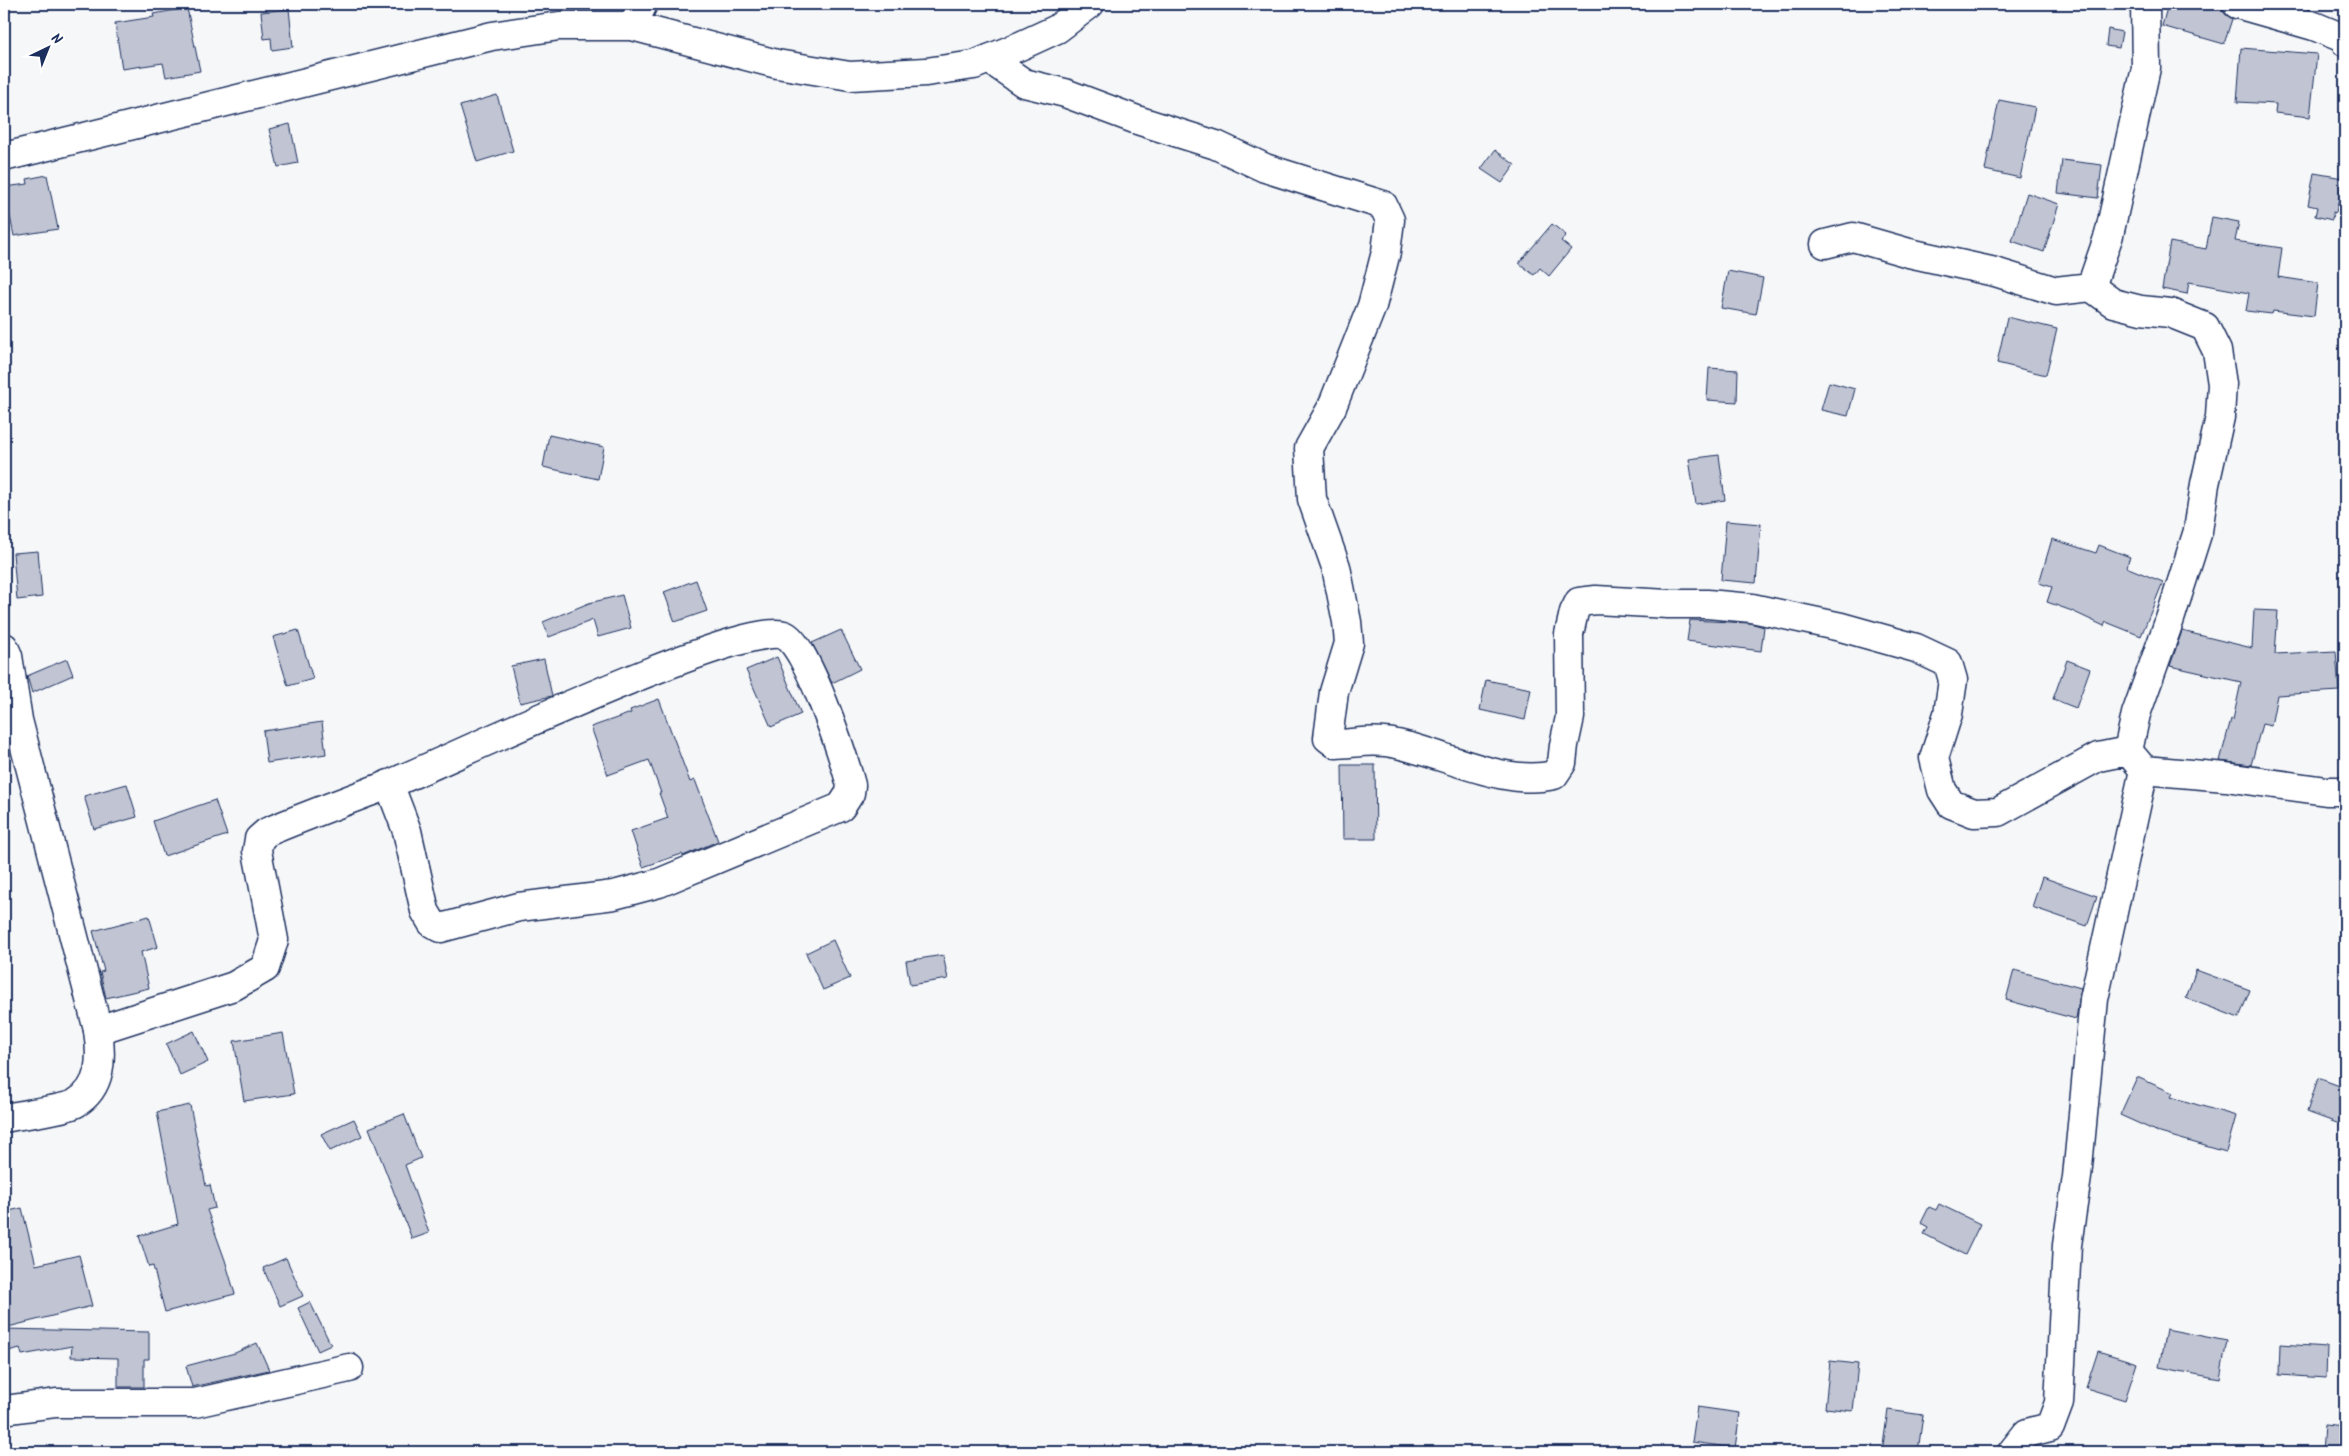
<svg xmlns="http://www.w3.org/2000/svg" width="2349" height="1456" viewBox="0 0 2349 1456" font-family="Kalam,sans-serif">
	<rect width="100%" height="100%" fill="#f6f7f9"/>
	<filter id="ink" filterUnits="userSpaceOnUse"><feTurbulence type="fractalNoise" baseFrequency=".02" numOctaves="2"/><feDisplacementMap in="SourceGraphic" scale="10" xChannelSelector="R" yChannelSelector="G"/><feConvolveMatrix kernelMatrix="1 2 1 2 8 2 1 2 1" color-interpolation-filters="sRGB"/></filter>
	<g filter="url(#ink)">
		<g fill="#c0c4d3" stroke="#1b2f5e">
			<path d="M2168,4h40l14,4 3,6 7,5 -8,25 -62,-18z"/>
			<path d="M187,8l13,63 -34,6 -3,-14 -41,6 -7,-46 39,-6 -1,-3z"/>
			<path d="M289,9l4,38 -21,3 -1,-12 -7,1 -3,-27z"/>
			<path d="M2108,29l14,3 -3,16 -13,-2z"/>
			<path d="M2241,48l76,6 -7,63 -35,-4 1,-9 -39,-2z"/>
			<path d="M497,95l16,56 -36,11 -17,-56z"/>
			<path d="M1999,100l36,7 -15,71 -35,-8z"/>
			<path d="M290,124l8,39 -20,4 -9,-38z"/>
			<path d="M1495,150l20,15 -13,18 -21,-14z"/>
			<path d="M2062,160l40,5 -4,33 -40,-5z"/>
			<path d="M2314,173l29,5 -7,35 -3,-1 -1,8 -17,-4 2,-9 -9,-2z"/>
			<path d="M47,175l11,54 -44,7 -10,-49 24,-3 -1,-5z"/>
			<path d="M2027,193l32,11 -15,48 -32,-11z"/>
			<path d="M2212,217l27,5 -4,19 47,7 -4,29 40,6 -4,33 -41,-5 -1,3 -26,-3 3,-18 -60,-11 -2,12 -25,-5 8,-47 36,7z"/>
			<path d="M1552,224l14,11 -5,6 10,8 -22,27 -9,-8 -6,7 -15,-12z"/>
			<path d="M1728,271l35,7 -7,36 -35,-6z"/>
			<path d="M2007,317l50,12 -11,46 -49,-12z"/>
			<path d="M1709,368l29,2 -1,32 -30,-2z"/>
			<path d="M1829,382l26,7 -7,27 -27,-6z"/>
			<path d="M549,435l55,12 -6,32 -55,-12z"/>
			<path d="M1719,455l6,45 -29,4 -7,-45z"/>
			<path d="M1726,521l35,3 -5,59 -35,-3z"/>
			<path d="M2052,539l44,14 3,-8 31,12 -4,10 37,15 -22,54 -35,-14 -2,4 -32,-15 -25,-9 5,-15 -13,-4z"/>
			<path d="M38,551l4,46 -25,3 -4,-47z"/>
			<path d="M696,580l11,31 -32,11 -11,-30z"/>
			<path d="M622,595l9,33 -33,9 -5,-17 -44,17 -6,-15 46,-19z"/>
			<path d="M2254,610l24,1 -3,43 61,-3 3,40 -62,4 -6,31 -9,-2 -11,41 -31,-4 11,-42 2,1 8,-38 -71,-16 12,-35 70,17z"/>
			<path d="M1690,620l60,3 14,4 -3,24 -74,-10z"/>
			<path d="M298,630l15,49 -25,7 -15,-49z"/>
			<path d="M841,630l19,39 -28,14 -20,-40z"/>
			<path d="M777,657l24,57 -30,13 -25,-57z"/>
			<path d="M67,659l6,16 -41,18 -5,-17z"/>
			<path d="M544,659l8,37 -32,7 -9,-37z"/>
			<path d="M2067,660l23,9 -14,39 -23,-9z"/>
			<path d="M1486,680l45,9 -6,31 -45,-10z"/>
			<path d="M659,699l31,83 5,-2 23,61 -35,15 -1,-2 -39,13 -12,-36 37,-13 -9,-25h2l-12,-33 -41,15 -17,-48 40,-14 -1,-3z"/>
			<path d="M322,722l4,32 -59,9 -4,-32z"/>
			<path d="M1342,765h33l1,74h-33z"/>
			<path d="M127,784l10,33 -43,12 -10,-33z"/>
			<path d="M215,800l12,35 -63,21 -11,-35z"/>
			<path d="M2042,877l55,19 -10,30 -55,-19z"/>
			<path d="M149,916l9,31 -17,5 8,36 -43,10 -6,-26 4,-1 -11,-40z"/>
			<path d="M833,940l17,38 -27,12 -17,-37z"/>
			<path d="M943,955l5,24 -38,6 -4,-24z"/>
			<path d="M2014,970l67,18 -5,31 -70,-19z"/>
			<path d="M2196,970l54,20 -11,28 -53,-20z"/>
			<path d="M194,1031l14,31 -28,13 -14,-31z"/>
			<path d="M283,1033l11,61 -50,7 -10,-60z"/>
			<path d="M2137,1077l36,16 -2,4 65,19 -10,36 -66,-19 -40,-18z"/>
			<path d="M2318,1078l27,10v38l-38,-14z"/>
			<path d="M190,1105l16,81 4,-1 5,23 -8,2 18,50 10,34 -70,18 -12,-46 -4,1 -10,-31 39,-12 -21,-112z"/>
			<path d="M404,1114l17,44 -16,7 24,68 -17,6 -43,-111z"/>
			<path d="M354,1119l8,17 -32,15 -9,-17z"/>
			<path d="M1939,1204l41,20 -15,31 -41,-21 4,-7 -7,-4 8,-16 7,3z"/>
			<path d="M22,1208l14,57 43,-10 13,51 -88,22v-116z"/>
			<path d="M286,1258l17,38 -23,10 -17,-38z"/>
			<path d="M310,1302l21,43 -13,6 -20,-43z"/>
			<path d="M4,1329l145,3v27h-5v28h-26v-29l-47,-1 1,-11 -50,9 -2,-7 -16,4z"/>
			<path d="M2166,1329l61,12 -7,38 -61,-12z"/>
			<path d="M257,1343l12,27 -77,17 -6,-21 49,-13z"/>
			<path d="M2280,1344l47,3 -1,31 -47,-3z"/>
			<path d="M2098,1351l39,12 -12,37 -39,-12z"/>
			<path d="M1830,1361l28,3 -5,47 -28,-3z"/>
			<path d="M1697,1407l43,6 -5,35 -43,-6z"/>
			<path d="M1888,1410l35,5 -5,37h-36z"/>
			<path d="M2324,1425l21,2v25h-23z"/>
		</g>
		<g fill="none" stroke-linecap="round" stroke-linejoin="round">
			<g stroke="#1b2f5e" stroke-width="31">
				<g id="minor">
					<path d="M2237,4l77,22 29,12 2,4"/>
					<path d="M632,26l11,-22"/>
					<path d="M989,59l35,24 41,10 72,27 79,25 49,23 118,37 7,15 -4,32 -14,54 -40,101 -23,41 3,51 24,68 11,55 2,21 -15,49 -6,46 8,6c21,-1 40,-5 61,0 48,10 108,43 157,31l8,-12 2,-18 6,-28 -1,-83 5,-22 5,-10 17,-2 72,4h39l45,4 89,19 75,21 32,15 5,17 -5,34 -14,44 8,32 9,14 23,9 24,-1 100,-55 30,-6 16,19 82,7 100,14h19"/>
					<path d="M4,157l488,-121 67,-10h73l145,38 73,12 76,-4 48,-7 46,-19 37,-17 33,-25"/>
					<path d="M1825,244l28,-7 56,16 86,19 61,19 35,-4 18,-52 37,-167 -1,-64"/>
					<path d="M2091,287l22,16 28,7 29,3 35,14 12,24 5,33 -2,33 -15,67 -7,47 -28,88 -34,95 -8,37"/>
					<path d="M4,647l4,9 10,64 80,310c4,28 4,57 -22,73 -9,6 -58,12 -72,15"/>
					<path d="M98,1030l136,-44 31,-18 9,-28 -17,-89 2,-12 8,-7c41,-17 82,-32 123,-48 59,-24 352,-164 394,-149 23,8 60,124 67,150l-1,8 -9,14 -182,76 -45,12 -95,12 -78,21 -9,-5 -7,-12 -18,-80 -18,-47"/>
					<path d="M4,1410l52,-7h139l154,-35"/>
					<path d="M2012,1452l15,-19 23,-6 9,-24 8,-158 10,-68 17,-178 50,-229"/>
				</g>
			</g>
			<use href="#minor" stroke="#fff" stroke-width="28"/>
		</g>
	</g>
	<rect width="2349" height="1456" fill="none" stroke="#fff" stroke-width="20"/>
	<rect x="10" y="10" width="2329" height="1436" fill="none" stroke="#1b2f5e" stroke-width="2" filter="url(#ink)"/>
	<g transform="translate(48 48) rotate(43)" stroke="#ffffff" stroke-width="4" paint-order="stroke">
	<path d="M0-4L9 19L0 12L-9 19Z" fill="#1b2f5e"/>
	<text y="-8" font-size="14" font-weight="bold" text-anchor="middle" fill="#1b2f5e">N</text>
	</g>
</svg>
